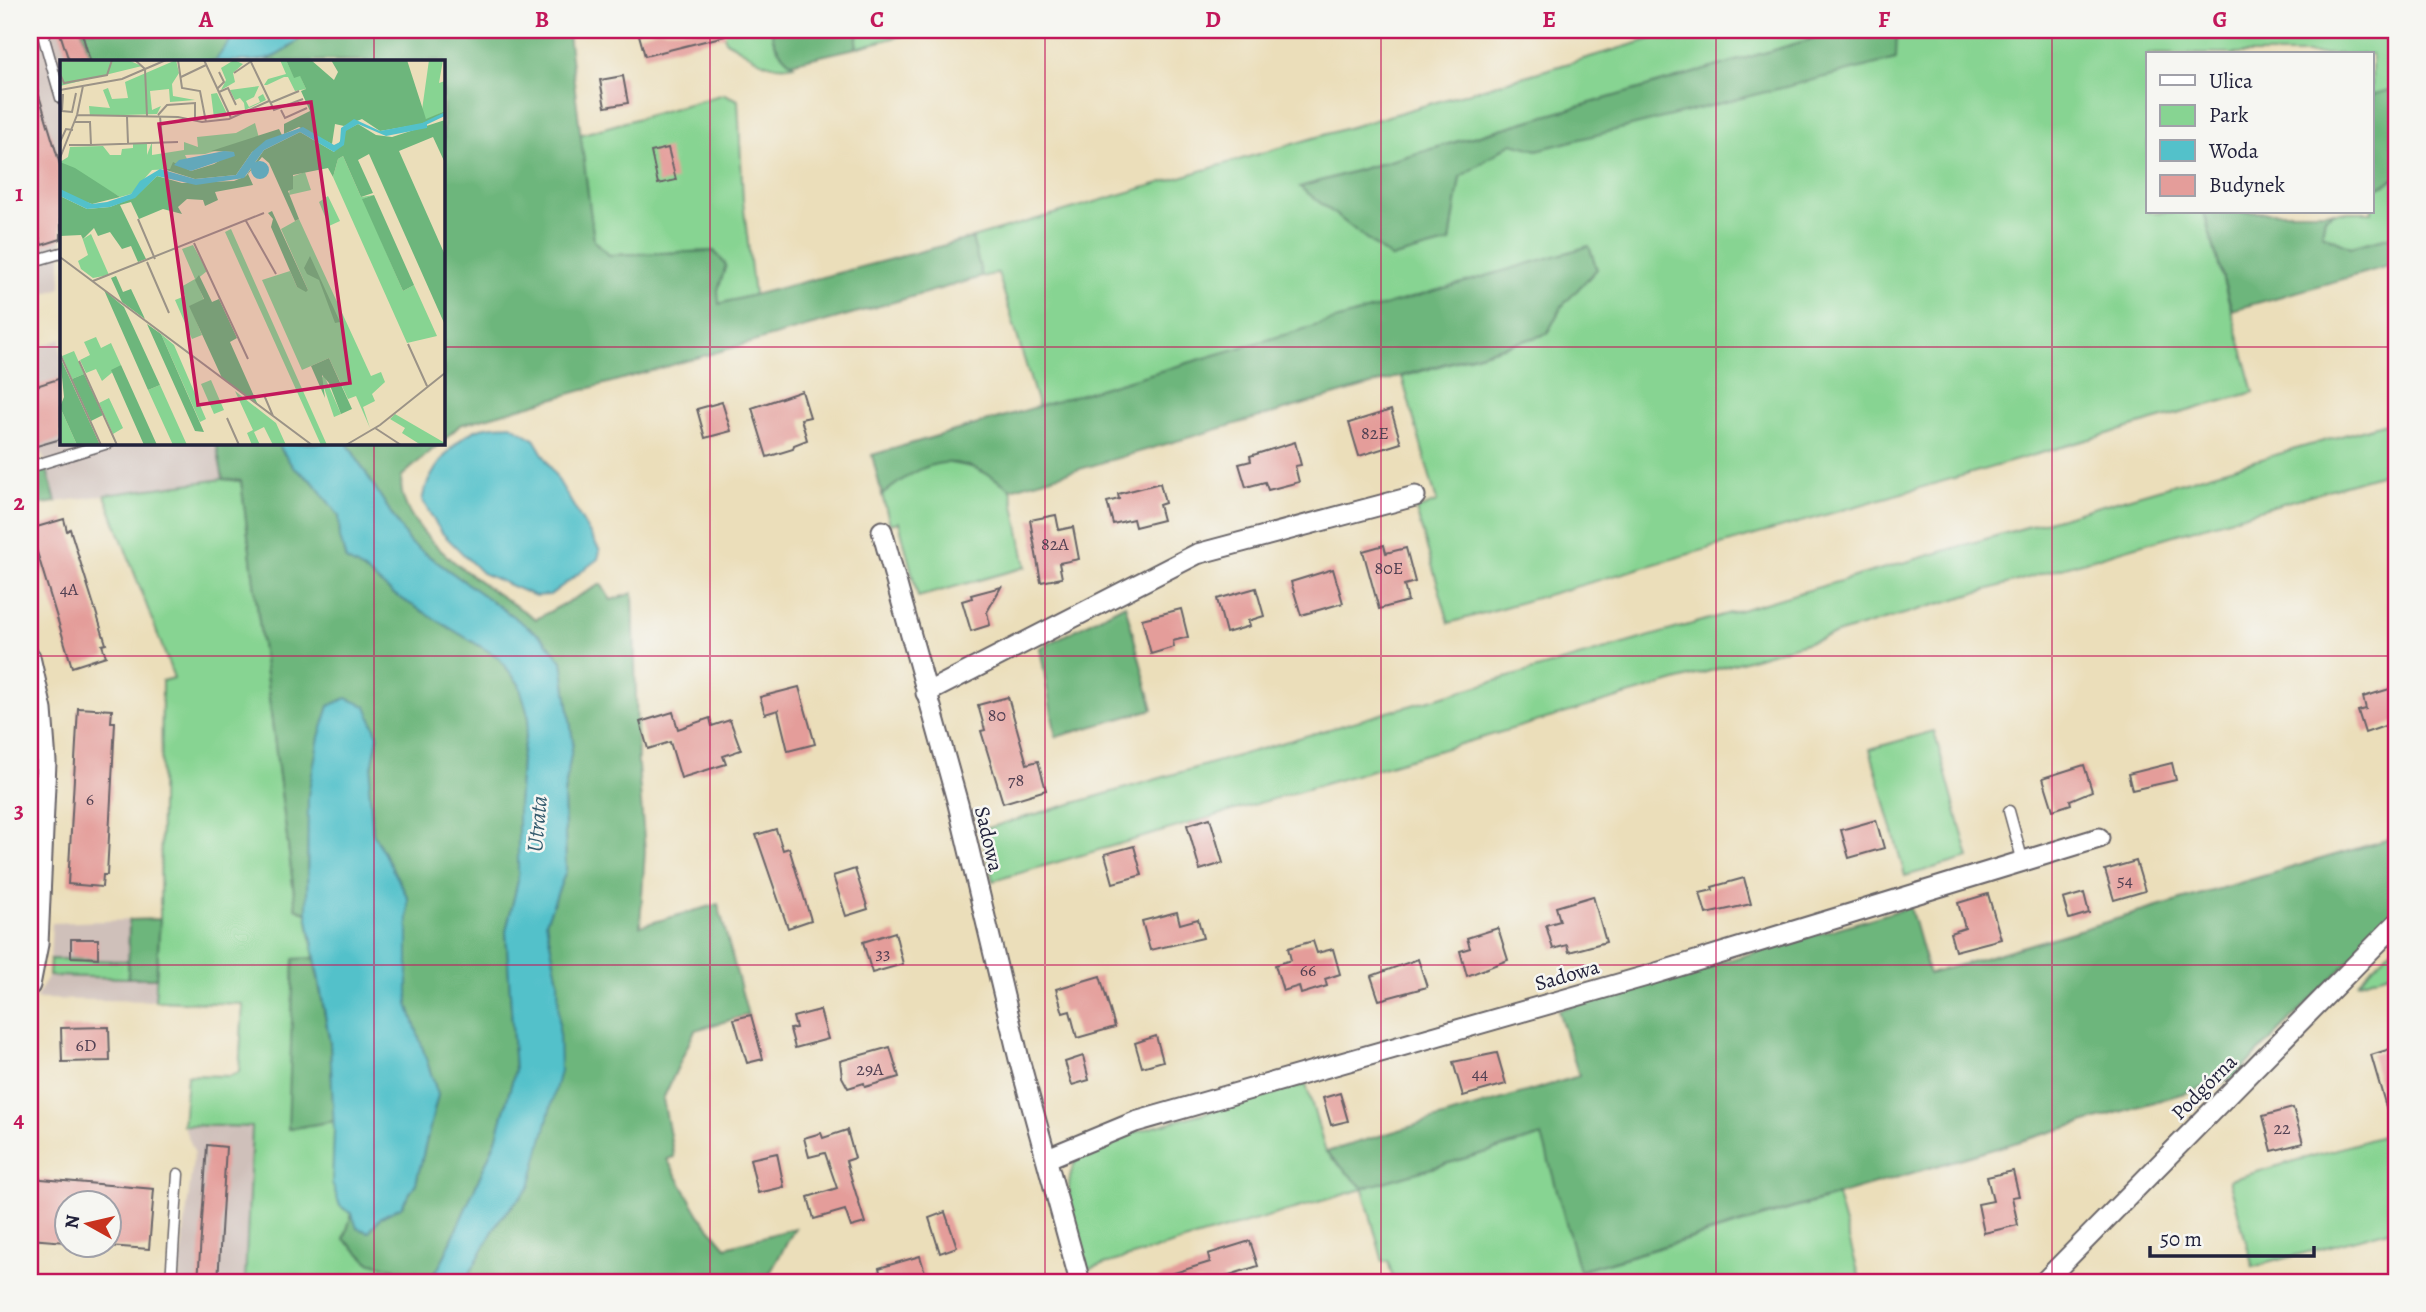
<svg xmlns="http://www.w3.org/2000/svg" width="2426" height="1312" viewBox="0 0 2426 1312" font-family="Alegreya,serif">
	<rect width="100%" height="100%" fill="#f6f6f2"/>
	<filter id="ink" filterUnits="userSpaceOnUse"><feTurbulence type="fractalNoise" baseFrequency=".0143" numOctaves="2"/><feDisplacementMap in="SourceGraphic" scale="14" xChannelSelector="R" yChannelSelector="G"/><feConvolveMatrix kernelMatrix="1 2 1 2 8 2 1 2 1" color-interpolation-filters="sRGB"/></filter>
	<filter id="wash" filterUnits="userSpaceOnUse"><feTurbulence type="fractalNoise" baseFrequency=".00686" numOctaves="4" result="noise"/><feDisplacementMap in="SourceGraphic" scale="28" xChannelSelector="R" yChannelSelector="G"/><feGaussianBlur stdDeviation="1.57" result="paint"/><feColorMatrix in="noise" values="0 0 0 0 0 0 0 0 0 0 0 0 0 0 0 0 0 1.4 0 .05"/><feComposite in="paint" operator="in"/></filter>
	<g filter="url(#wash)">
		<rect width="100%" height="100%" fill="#ebdeba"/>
		<g fill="#cfc0ba">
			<path d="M36,30h46l10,31h-31v227l-27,9 -4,-13v-252z"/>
			<path d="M61,339v104h155l7,36 -167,23 -14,-49 -12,4v-106z"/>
			<path d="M129,920l-1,41 -78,-2 2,-36z"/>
			<path d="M49,976l107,2 -1,23 -120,-2z"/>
			<path d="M183,1125l69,2 -7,155h-67l16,-131z"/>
		</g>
		<g fill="#87d492" stroke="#547b66" stroke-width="2">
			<path d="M722,30h50c0,16 11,26 22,35 -27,7 -46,-13 -68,-24z"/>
			<path d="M858,30h65l-67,18z"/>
			<path d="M1682,30h161l-543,157 91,71 59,-16 10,-65 52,-34 220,-45 163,-39 2,-29h499v58l-24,7v-41h-224v158h56l50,180 -805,231 -33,-113 21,-8 -35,-125 145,-43 15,-28 35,-37 -8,-22 -550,161 -41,-135 -16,4 -10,-39z"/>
			<path d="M724,94l14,6 5,100 11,95 -36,9v-14l8,-25 -12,-14 -105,4 -15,-14 -15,-106z"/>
			<path d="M2396,178v57l-45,12 -29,-13 3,-17 10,-5h37v-21z"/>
			<path d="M2396,420v50l-1403,411 -12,-51z"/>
			<path d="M938,461l45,8 28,20 15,78 -108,30 -19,-75 -9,2 -8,-29 29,-23z"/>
			<path d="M223,479l18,2 55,427 11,5 7,45 -20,1 -5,170 45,-8 6,85 12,8 -8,25 25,23 27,7 -1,13h-150l7,-155 -69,-2 4,-50 43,1 9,-4 4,-68 -88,-3 5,-82 2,-238 12,-3 -69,-183z"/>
			<path d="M1934,731l35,127 -64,18 -35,-127z"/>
			<path d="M2396,944v27l-39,12z"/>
			<path d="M50,959l78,2v17l-79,-2z"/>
			<path d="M1306,1084l20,68 37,36 180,-52 37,135 257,-75 24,86h-467l-6,-21 -5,1 -20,-73 -275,80c-11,-41 -38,-93 2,-124z"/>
			<path d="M2396,1132v96l-143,39 -24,-87z"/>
		</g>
		<g fill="#6db67c" stroke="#486c5c" stroke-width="2">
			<path d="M82,30h156l-23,31h-123z"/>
			<path d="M309,30h272l-13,4 26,207 15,14 105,-4 12,14 -8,25 1,14 253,-66 10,39 -522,148 -17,16v-380h-176l24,-14z"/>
			<path d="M772,30h86l-2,18 -65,15c-10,-9 -19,-19 -19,-33z"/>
			<path d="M1843,30h54l-1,29 -359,91 -25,-7 -52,34 -10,65 -59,16 -91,-71z"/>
			<path d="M2396,88v90l-24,13v-96z"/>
			<path d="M2204,212h131l-10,5 -3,17 29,13 45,-12v29l-164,46z"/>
			<path d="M1589,246l8,23 -35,37 -15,28 -536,155c-54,-38 -79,-34 -129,6l-10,-40z"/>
			<path d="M216,443h61l16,24 20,15 26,34 1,22 6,22 18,10 28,23 106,64 21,27 10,34 -8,41 -3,51v71l-12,50 9,140 -19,69 -55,124 -13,18h-33v-13l-26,-7 -25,-23 8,-25 29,3 21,-11 14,-23 22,-88 -30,-91v-106l-35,-65 -4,-48 9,-49 -49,-30c-23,72 -22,133 -22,207l-11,-5 -55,-427 -18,-2z"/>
			<path d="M347,443h93l-38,33c-11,55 94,117 134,143l65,-35 10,16 22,-7 5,173 7,85 -5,75 78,-22 30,111 -53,15 -32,69 11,58 -7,2 32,56 27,32 69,-19 -30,54h-300l34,-62 31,-33 28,-206 -12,-59 20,-52 -2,-75 9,-53 -11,-81 -19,-23 -134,-96z"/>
			<path d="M47,470l9,32 -26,4v-30z"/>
			<path d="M1125,604l28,105 -97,28 -16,-89z"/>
			<path d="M2396,837v77l-164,165 -653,192 -37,-135 -179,52 -37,-36 253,-76 -21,-66 352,-103 19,67z"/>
			<path d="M160,919l-4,59h-28l1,-58z"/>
			<path d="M314,958l16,85 4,78 -46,8 6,-170z"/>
		</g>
		<g fill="#53c1ca" stroke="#3a7282" stroke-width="2">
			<path d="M238,30h71c-37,36 -45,31 -94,31z"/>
			<path d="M511,425l23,14 66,112 -2,8 -48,36 -15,1 -53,-23 -41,-41 -19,-32c5,-25 31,-61 56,-71 9,-4 24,-3 33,-4z"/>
			<path d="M277,443h70l62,99 134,96 19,23 11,81 -9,53 2,76 -20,51 12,59 2,90 -30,116 -31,33 -34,62h-37l13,-18 55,-124 19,-69 -9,-140 12,-50v-71l3,-51 8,-41 -10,-34 -21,-27 -106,-64 -28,-23 -18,-10 -6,-22 -1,-22 -26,-34 -20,-15z"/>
			<path d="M346,698l20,8 12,30 -9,49 4,48 35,65v106l30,91 -22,88 -15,24 -20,10 -12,15 -12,-4 -5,-14 -12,-8 -8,-23 2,-52 -4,-88 -23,-130 1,-118 11,-58 10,-31z"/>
		</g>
		<g id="blocks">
			<g fill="#e49d9a">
				<path d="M59,30h22l9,31h-21z"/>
				<path d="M658,30h67v6l-80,20 -6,-21z"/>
				<path d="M623,76l5,27 -23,4 -5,-27z"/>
				<path d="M34,79l27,89v71l-19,6 -12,-33v-132z"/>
				<path d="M668,148l8,32 -18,4 -7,-32z"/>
				<path d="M61,378v61l-31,9v-60z"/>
				<path d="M802,391l8,26 -9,2 6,21 -13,5 -1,4 -26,8 -15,-49z"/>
				<path d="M722,402l9,29 -26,7 -8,-29z"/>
				<path d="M1391,410l10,33 -42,13 -10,-33z"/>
				<path d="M1295,442l6,23 -6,1 4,16 -31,8 -3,-8 -19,5 -7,-23 12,-3 -1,-5z"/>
				<path d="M1160,483l5,20 -6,2 4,15 -28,7 -2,-8 -20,5 -6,-22 12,-3 -1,-5z"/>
				<path d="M1056,515l3,15 14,-3 6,32 -20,4 3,15 -21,4 -11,-62z"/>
				<path d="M64,519l3,12 3,-2 36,115 -4,1 4,11 -34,11 -42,-138z"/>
				<path d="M1384,545l2,8 20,-5 9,34 -11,3 4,16 -29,8 -16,-58z"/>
				<path d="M1333,569l10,34 -42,12 -10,-33z"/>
				<path d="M1001,587l-14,25 3,13 -19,6 -9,-30 10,-3 -1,-3z"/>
				<path d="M1256,588l8,28 -16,5 2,5 -24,7 -9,-34z"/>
				<path d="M1181,609l7,28 -15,4 1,6 -23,7 -9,-35z"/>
				<path d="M799,687l16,57 -27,7 -10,-41 -13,4 -5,-17z"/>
				<path d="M2396,687v35l-31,11 -7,-22 8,-2 -3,-12z"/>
				<path d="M1008,697l19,67 11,-3 8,29 -43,13 -22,-72 4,-1 -7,-25z"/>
				<path d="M78,708l34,2 -1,12h4l-8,153h-4l-1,12 -34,-3z"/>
				<path d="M673,712l5,17 32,-11 2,8 18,-6 11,30 -18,6 3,8 -45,14 -11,-36 -22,7 -8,-27z"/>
				<path d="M2172,763l4,17 -44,10 -4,-16z"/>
				<path d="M2084,765l8,26 -22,9 1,4 -18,6 -10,-32z"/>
				<path d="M1210,818l13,45 -23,7 -13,-45z"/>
				<path d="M1876,820l8,28 -35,10 -8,-28z"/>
				<path d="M776,829l7,21 6,-2 22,72 -23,8 -32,-93z"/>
				<path d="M1134,846l8,29 -29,8 -8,-29z"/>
				<path d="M2136,861l9,30 -31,9 -9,-30z"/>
				<path d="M855,869l13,40 -22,7 -13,-40z"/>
				<path d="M1744,878l7,26 -45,10 -6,-21 13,-3 -1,-3z"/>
				<path d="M2084,893l5,20 -20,6 -6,-20z"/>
				<path d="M1988,894l13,45 -46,12 -5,-18 15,-5 -7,-25z"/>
				<path d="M1593,896l13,46 -37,10 -2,-7 -14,4 -7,-24 14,-4 -4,-14z"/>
				<path d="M1177,912l3,12 18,-5 5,19 -53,12 -8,-29z"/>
				<path d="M1498,928l10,32 -41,16 -7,-25 10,-3 -3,-10z"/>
				<path d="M895,932l8,32 -31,9 -9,-31z"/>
				<path d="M71,939h27v19l-27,-1z"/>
				<path d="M1313,941l4,12 16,-4 7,25 -15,5 2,7 -26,8 -2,-8 -16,5 -8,-26 16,-5 -3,-12z"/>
				<path d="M1418,959l9,28 -48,13 -8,-24z"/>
				<path d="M1100,976l15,51 -38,11 -7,-27 -7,2 -7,-24z"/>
				<path d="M820,1010l8,29 -33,9 -5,-19 6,-1 -3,-11z"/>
				<path d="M751,1015l12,44 -16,4 -13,-44z"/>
				<path d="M109,1027l1,34 -48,1 -1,-34z"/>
				<path d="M1156,1036l7,25 -21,6 -7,-24z"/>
				<path d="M890,1047l9,30 -34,10 -1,-4 -16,5 -6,-11 -2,-16z"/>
				<path d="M2396,1047v76l-5,1 -20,-69z"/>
				<path d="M1497,1053l9,31 -43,12 -10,-34z"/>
				<path d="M1083,1056l6,24 -17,5 -7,-23z"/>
				<path d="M1340,1093l8,28 -17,4 -8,-27z"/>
				<path d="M2293,1108l10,35 -31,8 -9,-35z"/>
				<path d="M847,1130l8,28 -9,3 19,62 -14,4 -6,-17 -31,9 -6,-22 29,-9 -12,-35 -16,4 -5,-19 17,-5 2,5z"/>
				<path d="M207,1145l19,2 -8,135h-20z"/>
				<path d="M777,1153l7,34 -26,6 -8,-34z"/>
				<path d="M2013,1171l6,25 -7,1 6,28 -34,8 -6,-29 15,-3 -6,-24z"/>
				<path d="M30,1178l124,11 -5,60 -41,-3v-43h-42v39l-36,-3z"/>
				<path d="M945,1212l12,35 -17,6 -11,-35z"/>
				<path d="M1250,1241l8,25 -35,11 2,5h-67v-4l52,-16 -2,-8z"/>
				<path d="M920,1256l8,26h-45l-4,-14z"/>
			</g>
		</g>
	</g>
	<g filter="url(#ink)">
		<use href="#blocks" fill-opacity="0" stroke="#686467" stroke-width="2"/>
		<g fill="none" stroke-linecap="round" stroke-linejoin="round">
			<g stroke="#686467" stroke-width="13">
				<g id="service">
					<path d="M43,35l18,63"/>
					<path d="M30,262l31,-9"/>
					<path d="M30,289v18"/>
					<path d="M30,467l78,-24"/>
					<path d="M2009,811l14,51"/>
					<path d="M171,1282l7,-108"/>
				</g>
			</g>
			<g stroke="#686467" stroke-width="23">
				<g id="minor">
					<path d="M882,531l76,273 61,255 61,223"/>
					<path d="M30,657l12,53 4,52 -8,182 -8,41"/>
					<path d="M926,693l271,-139 218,-58"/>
					<path d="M1048,1158l87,-36 515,-147 449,-137"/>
					<path d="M2044,1282l352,-358"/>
				</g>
			</g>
			<use href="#service" stroke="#fff" stroke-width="10"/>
			<use href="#minor" stroke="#fff" stroke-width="19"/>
		</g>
	</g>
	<path fill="none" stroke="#c2185b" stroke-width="2" stroke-opacity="0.55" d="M374,30v31M710,30v1252M1045,30v1252M1381,30v1252M1716,30v1252M2052,30v1252M30,347h31M443,347h1953M374,443v839M30,656h2366M30,965h2366"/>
	<g text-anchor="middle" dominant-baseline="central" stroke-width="5" stroke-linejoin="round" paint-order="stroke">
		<g font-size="18" fill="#524153">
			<text x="1375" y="433">82E</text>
			<text x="1055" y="544">82A</text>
			<text x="1389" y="568">80E</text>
			<text x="69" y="589">4A</text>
			<text x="997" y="715">80</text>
			<text x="1016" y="780">78</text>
			<text x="90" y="799">6</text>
			<text x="2125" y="880">54</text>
			<text x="883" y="953">33</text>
			<text x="1308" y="970">66</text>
			<text x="86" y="1045">6D</text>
			<text x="870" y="1069">29A</text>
			<text x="1480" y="1073">44</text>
			<text x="2282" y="1128">22</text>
		</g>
		<g font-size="21" fill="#22223b" stroke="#f6f6f2">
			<text transform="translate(989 839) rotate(77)">Sadowa</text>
			<text transform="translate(1567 975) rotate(-16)">Sadowa</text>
			<text transform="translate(2204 1087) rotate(-45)">Podgórna</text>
		</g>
		<g font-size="23" font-style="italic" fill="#335a6d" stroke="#f6f6f2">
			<text transform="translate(537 824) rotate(-85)">Utrata</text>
		</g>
	</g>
	<g transform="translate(60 60)">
		<rect width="385" height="385" fill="#ebdeba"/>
		<path d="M68,0l14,6 -82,20v-24zM116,0l3,13 -7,11 1,12 22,4 -25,2 -1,-13 -19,2 2,19 9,-4 -4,8 -67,2 -1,-10 21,2 -7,-18 5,-2 4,11 16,-1 -3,-16zM174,0l9,4 -10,9 2,9 -14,8 5,-10 -5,-12zM220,0h6l8,17 6,-2 6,14 -11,2 -7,-14h-4l-17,8h-3l4,-6 18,-5zM369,0h14l-4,23 6,-2v30l-19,9 -4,-10zM199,26l-5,11 -8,4 3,6 11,-5 -2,-5 5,-3 3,6 -34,16 13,-6 -1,-7 -4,-5 -5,2 -5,-10zM157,33l11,23 -14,2 -3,-24zM195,63l4,15 -54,16 -20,1 2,4 -17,10 -18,1 -21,24 -11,3 -60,-35 8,-5 2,-10 33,-1 7,9h11l1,-6 11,-1v-5l14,1v11l5,-13v13l32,-5v-8l14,5 -1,-10 39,-4zM283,96l18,41 13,-2 -11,4 40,92 11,-6 23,51 -30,7 -74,-166 5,-18zM245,112l6,18 -22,5 2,-18zM268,136l12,25 -11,5 -10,-24zM239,159l72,157 10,-4 4,10 -13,12 3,7 -12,6 7,21 -14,-32 -8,3 -19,-41 -27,12 -40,-90 28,-9 7,16 11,3 -27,-61zM171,169l96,216h-6l-96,-213zM21,174l2,5 8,-5 18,41 -16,3 -12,-9 -3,-8 10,-6zM133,185l14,26 -11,9 8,20 -14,6 12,29 -10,4 -17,-39 10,-4 -4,-9 14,-8 -13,-30zM101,274l13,11 32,74 -6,3zM36,277l5,11 10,-5 10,22 -19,16 -6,-12 -10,4 -6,-13 10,-5 -6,-13zM14,291l10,23 -12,5 -10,-23zM264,315l17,39 -7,3 -13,-38zM151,320l13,30 -10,4 -13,-30zM100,325l27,60h-14l-25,-55zM175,331l41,32 10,22h-13l-9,-18 -10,5 6,13h-8l-5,-12 6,-3zM49,338l14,30 -10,6 -14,-31zM0,347l17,38h-17zM335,354l50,29v2h-24l-19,-12 3,-5 -15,-9z" fill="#87d492"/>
		<path d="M226,0h25l23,20 4,-8 -7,-12h76l19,59 19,-8v3l-24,10 -41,7 -18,-12 -18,7 -9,-2 -3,20 -33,-17 -15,7v-10l26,-13 -9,-20 5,-2 -6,-13 -6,2zM385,60v43l-12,-26 -34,14 46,104v70l-76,-171 -11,6 15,33 -12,4 -18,-41 -5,3 -5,18 -5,-9 -35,7v14l-5,2 11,28 -4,2 -26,-58 -7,-6 -14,17 5,11 -38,7 3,8 -13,6 -2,-6 -16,-1 -9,8 4,7 -19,-5 -24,10 -8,-17 -11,3 26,54 -8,3 -7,-16 -9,3 -12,-17 -12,4 -4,-8 -11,11 -2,-4 -21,1v-40l27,13 23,-2 25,-10 22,-21 25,7 52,-2 12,-5 18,-26 36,-18 34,20 12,-22 12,-6 18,11 16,2zM219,69l3,6 -30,17 -16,23 -41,4 -32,-10h7l3,-7 18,9 23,-7 20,-12 -23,-1zM0,102l15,6 45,29 -28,7 -23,-8 -9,-7zM314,135l40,90 -11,6 -41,-92zM212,151l36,79 -2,2 -9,-5 -26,-60 2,-8 -5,-6zM250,196l30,66 -5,1 -16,-43 -12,-6 -3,-6zM139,215l13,27 7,-3 18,39 -7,4 28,63 -36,-27 -33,-72 15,-7 -9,-19zM56,216l7,16 8,-3 14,30 -23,-17 -11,-24zM44,230l20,17 36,78 -12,5zM87,264l14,10 43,98 -9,-1zM0,297l40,88h-23l-17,-38 4,-10zM269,298l23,51 -11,5 -12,-31 -7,-8 3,23 -14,-32zM61,305l36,80h-13l-33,-75zM24,314l19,41 -12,6 -19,-42z" fill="#6db67c"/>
		<path d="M294,59l26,12 47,-9v6l-41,8 -28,-12 -12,7 -2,14 -10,7 -34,-20 -36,18 -20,28 -48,7 -39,-9 -22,22 -25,9 -23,2 -27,-13v-7l32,15 15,-2 24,-8 9,-13 20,-12 35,10 41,-4 16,-23 14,-12 37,-13 31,18 6,-3 1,-14zM164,91l10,1 1,4 -44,15 -17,-6 5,-5zM191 110a9 9 0 1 1 18 0a9 9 0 1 1-18 0Z" fill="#53c1ca"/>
		<path fill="none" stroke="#53c1ca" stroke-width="3.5" d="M364,64l21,-10"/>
		<path fill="none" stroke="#9b9387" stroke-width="2" d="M75,0l10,9 2,47M118,0l4,28 18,3 6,31M144,0l27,58M190,0l24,50 29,-11M174,13l19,-13M0,14l4,9 43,-8 5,-15M121,17l25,-12M157,29l7,-7 -5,-10M0,30l62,-11 44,-19M159,32l9,-4 8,17M3,34l-1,17 10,1 4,-19M210,43l29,-12M221,50l4,8 22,-10M17,55l101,2 24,5 27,-3 40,-18M98,55l9,-10 28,-2v18M100,56l2,25M67,57l1,26M15,62h15l1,23 87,-3M0,82l6,-13 7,1M9,85h22M0,98l17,-43 6,-29M78,159l17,40M186,161l30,53M134,183l54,116M0,197l252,188M87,202l22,51M33,221l171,-68M348,284l19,42M0,294l41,91M19,301l38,84M204,335l9,21M167,358l12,27M315,368l26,17M286,385l34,-20 65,-52"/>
		<path fill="#c2185b" fill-opacity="0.15" stroke="#c2185b" stroke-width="3.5" d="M251,42l39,281 -152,22 -39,-281z"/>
		<rect width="385" height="385" fill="none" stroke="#22223b" stroke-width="3.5"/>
	</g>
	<rect width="2426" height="1312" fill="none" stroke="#f6f6f2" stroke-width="77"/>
	<rect x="2146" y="52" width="228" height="161" fill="#f6f6f2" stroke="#a1a1a9" stroke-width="2"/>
	<rect x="2160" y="75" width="35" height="10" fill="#ffffff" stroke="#a1a1a9" stroke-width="2"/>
	<text x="2209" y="88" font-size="21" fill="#22223b">Ulica</text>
	<rect x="2160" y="105" width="35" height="21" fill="#87d492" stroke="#a1a1a9" stroke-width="2"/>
	<text x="2209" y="122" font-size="21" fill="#22223b">Park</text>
	<rect x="2160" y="140" width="35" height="21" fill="#53c1ca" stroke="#a1a1a9" stroke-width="2"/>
	<text x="2209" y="158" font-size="21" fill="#22223b">Woda</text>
	<rect x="2160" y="175" width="35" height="21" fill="#e49d9a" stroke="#a1a1a9" stroke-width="2"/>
	<text x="2209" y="192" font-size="21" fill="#22223b">Budynek</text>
	<g transform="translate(88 1224) rotate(278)"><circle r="33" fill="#f6f6f2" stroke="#a1a1a9" stroke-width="2"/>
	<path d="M0-5L12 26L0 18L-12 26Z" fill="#c8321e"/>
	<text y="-10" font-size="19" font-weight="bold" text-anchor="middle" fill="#22223b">N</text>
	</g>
	<path d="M2150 1246v10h164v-10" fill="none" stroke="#22223b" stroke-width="3.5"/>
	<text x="2160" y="1246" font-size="21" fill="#22223b" stroke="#f6f6f2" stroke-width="5" paint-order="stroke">50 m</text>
	<rect x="38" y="38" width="2350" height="1236" fill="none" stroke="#c2185b" stroke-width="2.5"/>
	<g font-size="23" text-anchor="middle" font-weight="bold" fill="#c2185b">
		<text x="206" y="27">A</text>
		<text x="542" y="27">B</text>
		<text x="877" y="27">C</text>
		<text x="1213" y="27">D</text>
		<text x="1549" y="27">E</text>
		<text x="1884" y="27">F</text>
		<text x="2220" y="27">G</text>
		<text x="19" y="201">1</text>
		<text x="19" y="510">2</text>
		<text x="19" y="818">3</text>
		<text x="19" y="1127">4</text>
	</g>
</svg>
